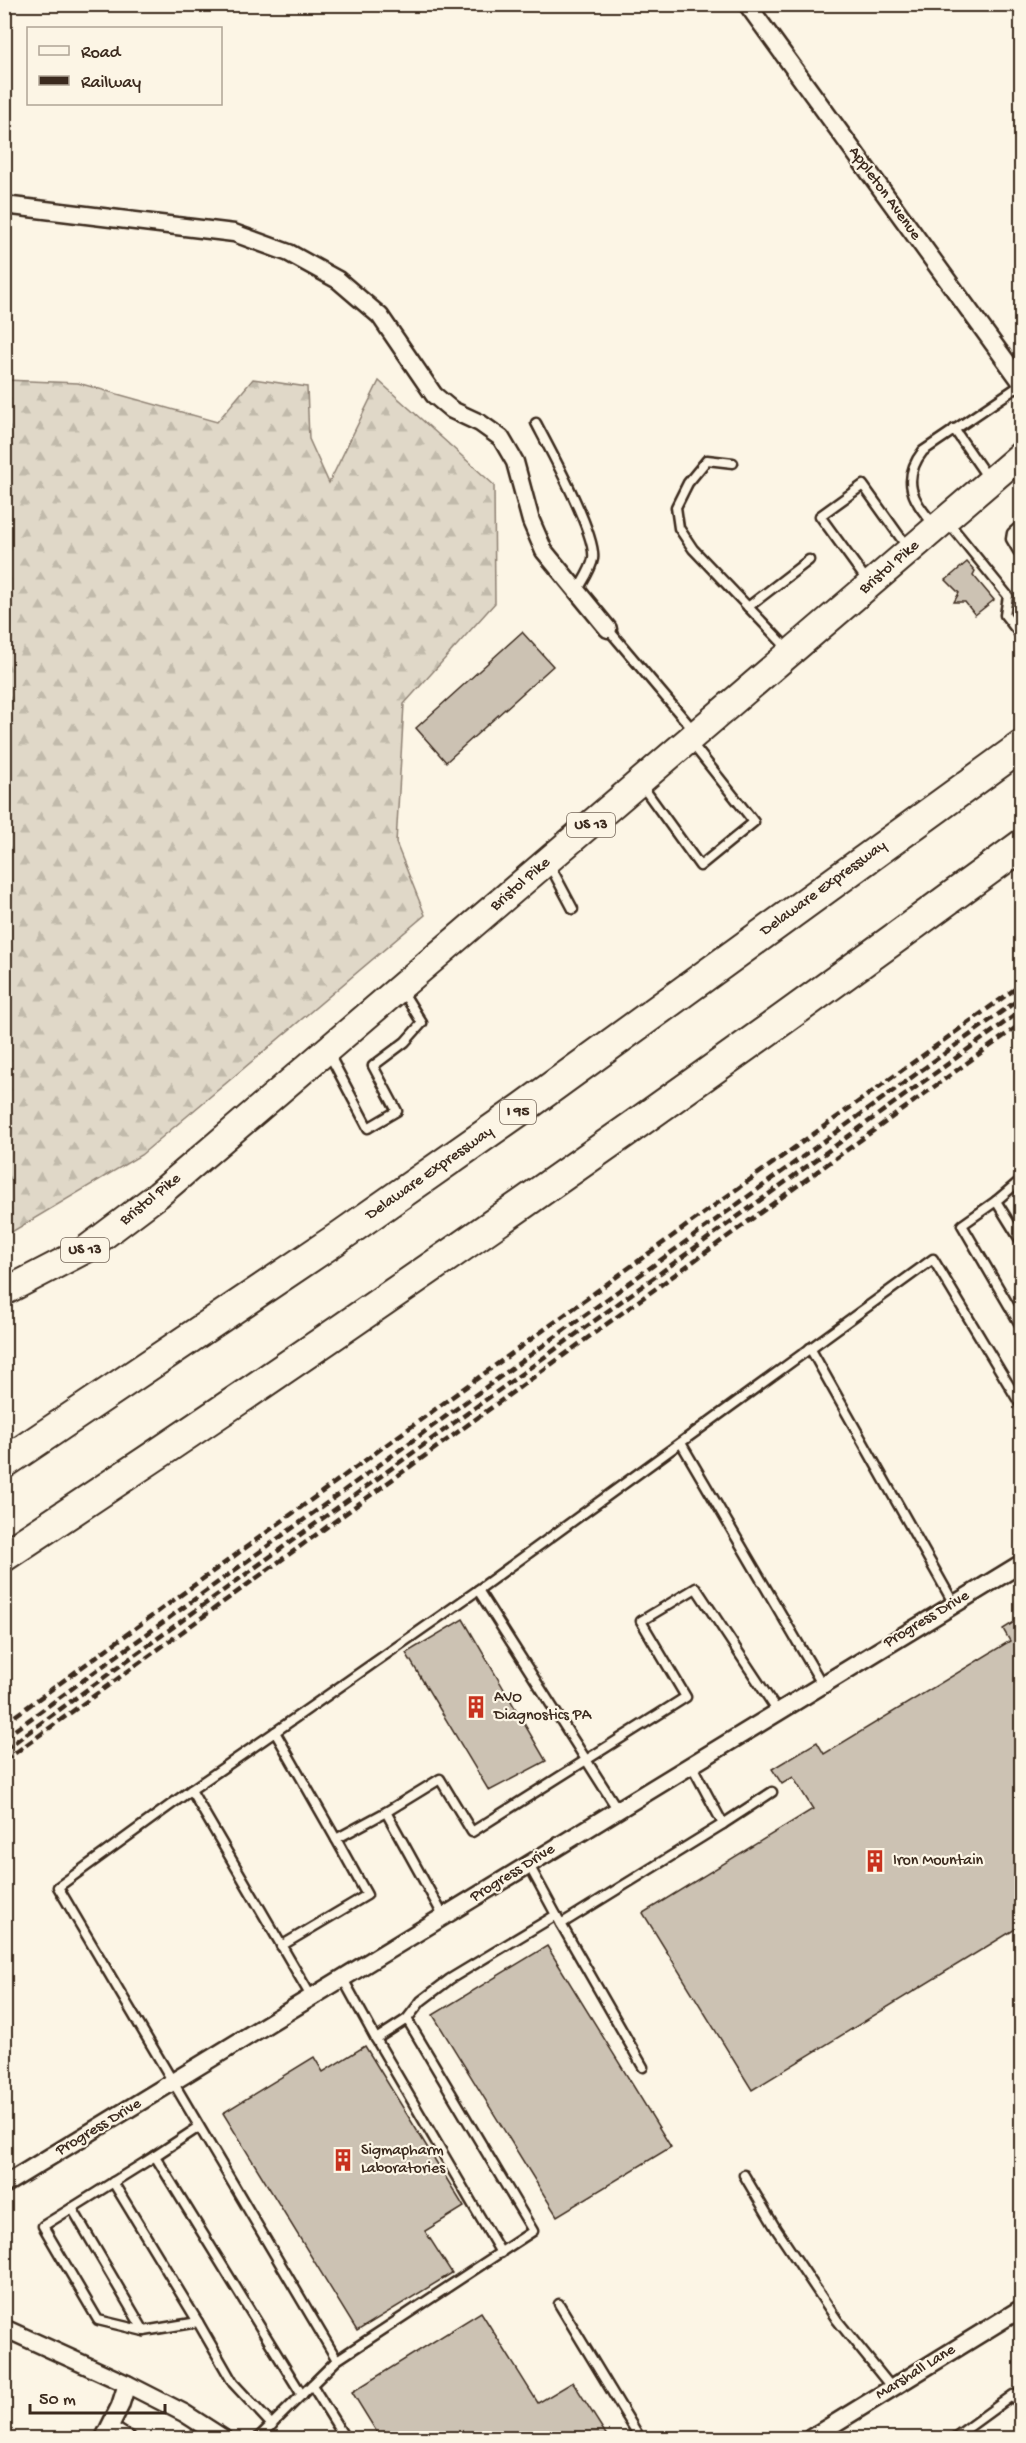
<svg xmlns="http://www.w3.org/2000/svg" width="1026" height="2443" viewBox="0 0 1026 2443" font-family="'Gochi Hand',sans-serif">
	<defs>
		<pattern id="forest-firs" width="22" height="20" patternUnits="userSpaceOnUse" patternTransform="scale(1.5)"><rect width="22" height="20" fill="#e0d8c8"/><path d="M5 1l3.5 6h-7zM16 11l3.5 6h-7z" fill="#c1baab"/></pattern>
	</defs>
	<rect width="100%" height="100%" fill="#fcf5e5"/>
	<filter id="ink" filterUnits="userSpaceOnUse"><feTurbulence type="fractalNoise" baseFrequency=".0167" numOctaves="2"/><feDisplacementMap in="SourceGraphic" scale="12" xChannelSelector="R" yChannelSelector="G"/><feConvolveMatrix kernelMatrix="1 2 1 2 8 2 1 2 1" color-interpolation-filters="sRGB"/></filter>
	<g filter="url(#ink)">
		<path fill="url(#forest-firs)" stroke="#8e8173" stroke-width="1.5" d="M253,379l54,8 2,52 20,44 50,-102 115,104 1,118 -91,101 -8,139 29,72 -284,240 -136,81v-856l73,3 139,39z"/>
		<g fill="#ccc2b3" stroke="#3b2a1e" stroke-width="1.5">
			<path d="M967,562l8,9 -2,4 21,25 -19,15 -10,-13h-11l5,-9 -13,-13z"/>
			<path d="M522,632l31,34 -107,96 -30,-34z"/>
			<path d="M1022,1617v308l-270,165 -109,-177 170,-104 -20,-32 -11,7 -10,-15 45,-27 7,12 186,-113 -7,-12z"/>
			<path d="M463,1619l83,142 -57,30 -83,-138z"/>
			<path d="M547,1946l124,201 -114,69 -124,-201z"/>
			<path d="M365,2046l99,161 -39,24 27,42 -95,58 -134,-218 91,-56 9,15z"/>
			<path d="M481,2312l57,91 35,-21 36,57h-228l-29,-47z"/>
		</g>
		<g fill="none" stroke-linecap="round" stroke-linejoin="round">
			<g stroke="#3b2a1e" stroke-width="13">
				<g id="lane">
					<path d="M536,423c13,25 61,112 57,136 -2,11 -11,23 -16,33"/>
					<path d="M954,429l34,49"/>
					<path d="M733,463l-26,-3 -19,23 -12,24 3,21 14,21 96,101"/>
					<path d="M948,522l60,74 -3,19 17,22"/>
					<path d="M934,524c-22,-23 -33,-45 -11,-73l99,-67"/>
					<path d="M1018,551l-7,-12 1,-6 10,-9"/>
					<path d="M868,582l-48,-66 43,-31 45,63"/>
					<path d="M748,607l61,-47"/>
					<path d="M608,629l87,103"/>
					<path d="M640,783l60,83 54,-44 -64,-81"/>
					<path d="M548,862l25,47"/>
					<path d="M328,1052l40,76 29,-17 -24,-45 32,-24 17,-19 -21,-34"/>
					<path d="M996,1201l26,-22"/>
					<path d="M1022,1243l-26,-42 -34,24 60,103"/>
					<path d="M810,1348l144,256"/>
					<path d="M681,1443l141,241"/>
					<path d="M275,1732l203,-142"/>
					<path d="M191,1790l-133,97 279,473 -79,78"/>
					<path d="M618,1810l-140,-220 455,-331 89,148"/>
					<path d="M723,1824l49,-32"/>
					<path d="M529,1865l32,59 162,-100 -31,-58"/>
					<path d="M444,1917l-58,-105 54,-33 32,53 214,-135 -45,-76 55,-33 82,124"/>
					<path d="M561,1924l82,143"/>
					<path d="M281,1946l86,-51 -31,-56"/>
					<path d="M312,1998l-121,-208 84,-58 61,107 50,-27"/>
					<path d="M407,2019l14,-18 29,-22 106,-64"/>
					<path d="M376,2039l125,214"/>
					<path d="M199,2127l-44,29 147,239"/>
					<path d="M155,2156l-83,52 72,123 54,-9 35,61 39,42"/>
					<path d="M744,2175l32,54 61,91 55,68"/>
					<path d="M113,2182l85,140"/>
					<path d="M72,2208l-29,18 55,94 46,11"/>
					<path d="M559,2304l81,134"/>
					<path d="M337,2360l196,-129 -126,-212 -31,20 -33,-60"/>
					<path d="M312,2385l33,53"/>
					<path d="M111,2425l21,13"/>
					<path d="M954,2438l59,-43 9,13"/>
				</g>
			</g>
			<g stroke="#3b2a1e" stroke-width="21">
				<g id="street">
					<path d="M747,4l275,379"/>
					<path d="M4,205l230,28 55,20 49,27 42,36 54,79 18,15 28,13 21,15 14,24 16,59 13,30 64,78"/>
					<path d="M4,2185l1018,-622"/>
					<path d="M4,2328l123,56 57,29 39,25"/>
					<path d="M104,2438l16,-32 7,-22"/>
					<path d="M811,2438l211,-130"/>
				</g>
			</g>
			<g stroke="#3b2a1e" stroke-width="30">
				<path id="primary" d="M4,1292l81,-42 73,-55 864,-741"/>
			</g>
			<g stroke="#3b2a1e" stroke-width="34">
				<g id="highway">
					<path d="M4,1463l331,-223 188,-132 499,-362"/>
					<path d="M4,1556c346,-228 685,-465 1018,-711"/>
				</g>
			</g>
			<use href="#lane" stroke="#fcf5e5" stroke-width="8"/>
			<use href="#street" stroke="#fcf5e5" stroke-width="16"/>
			<use href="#primary" stroke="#fcf5e5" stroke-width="26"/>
			<use href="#highway" stroke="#fcf5e5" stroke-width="30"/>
			<g stroke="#3b2a1e" stroke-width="4.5" stroke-dasharray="9 4.5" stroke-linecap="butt">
				<path d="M4,1724l726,-530 292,-210"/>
				<path d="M4,1738l1018,-741"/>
				<path d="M4,1750l1018,-740"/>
				<path d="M4,1761l1018,-738"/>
			</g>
		</g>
	</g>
	<defs>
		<g id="building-bare" transform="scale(1.8)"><path d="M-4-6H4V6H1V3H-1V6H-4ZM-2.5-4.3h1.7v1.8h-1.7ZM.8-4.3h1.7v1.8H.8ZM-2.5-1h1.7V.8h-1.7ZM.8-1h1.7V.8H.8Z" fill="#c8321e" stroke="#fcf5e5" stroke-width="2.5" paint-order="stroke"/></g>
	</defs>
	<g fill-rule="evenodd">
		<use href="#building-bare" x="476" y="1707"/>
		<use href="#building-bare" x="875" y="1861"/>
		<use href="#building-bare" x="343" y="2160"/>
	</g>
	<g text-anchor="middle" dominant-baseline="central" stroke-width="4.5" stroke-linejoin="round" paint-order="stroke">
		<g fill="#fcf5e5" stroke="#75675a" stroke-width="1.5">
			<rect x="567" y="813" width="48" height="24" rx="4.5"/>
			<rect x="500" y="1100" width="36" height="24" rx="4.5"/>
			<rect x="61" y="1238" width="48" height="24" rx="4.5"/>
		</g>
		<g font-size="15" font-weight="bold" fill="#3b2a1e">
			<text x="591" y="825">US 13</text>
			<text x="518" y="1112">I 95</text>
			<text x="85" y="1250">US 13</text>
		</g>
		<g font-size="16" fill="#3b2a1e" stroke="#fcf5e5">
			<text transform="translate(884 194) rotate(54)">Appleton Avenue</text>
			<text transform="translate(890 568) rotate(-41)">Bristol Pike</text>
			<text transform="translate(521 885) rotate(-41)">Bristol Pike</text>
			<text transform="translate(824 889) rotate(-36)">Delaware Expressway</text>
			<text transform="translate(430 1174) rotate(-35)">Delaware Expressway</text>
			<text transform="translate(151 1200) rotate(-39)">Bristol Pike</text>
			<text transform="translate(927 1620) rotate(-31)">Progress Drive</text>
			<text transform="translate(513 1874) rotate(-32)">Progress Drive</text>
			<text transform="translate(99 2128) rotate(-31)">Progress Drive</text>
			<text transform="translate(916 2373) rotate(-32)">Marshall Lane</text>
		</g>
		<g font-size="16" fill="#3b2a1e" stroke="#fcf5e5" text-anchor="start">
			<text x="494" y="1698">AVO<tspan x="494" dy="18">Diagnostics PA</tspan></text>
			<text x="893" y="1861">Iron Mountain</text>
			<text x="361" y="2151">Sigmapharm<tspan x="361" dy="18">Laboratories</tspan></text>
		</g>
	</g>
	<rect width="1026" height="2443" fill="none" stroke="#fcf5e5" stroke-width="24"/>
	<rect x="12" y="12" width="1002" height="2419" fill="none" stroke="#3b2a1e" stroke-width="2" filter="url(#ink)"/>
	<rect x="27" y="27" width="195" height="78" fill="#fcf5e5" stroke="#afa495" stroke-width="1.5"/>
	<rect x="39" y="46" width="30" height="9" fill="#fcf5e5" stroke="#afa495" stroke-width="1.5"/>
	<text x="81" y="57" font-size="18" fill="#3b2a1e">Road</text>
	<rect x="39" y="76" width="30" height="9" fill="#3b2a1e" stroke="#afa495" stroke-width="1.5"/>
	<text x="81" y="87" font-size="18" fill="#3b2a1e">Railway</text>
	<path d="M30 2404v9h135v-9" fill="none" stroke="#3b2a1e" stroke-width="3"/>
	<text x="39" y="2404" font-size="18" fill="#3b2a1e" stroke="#fcf5e5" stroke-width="4.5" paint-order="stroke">50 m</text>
</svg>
